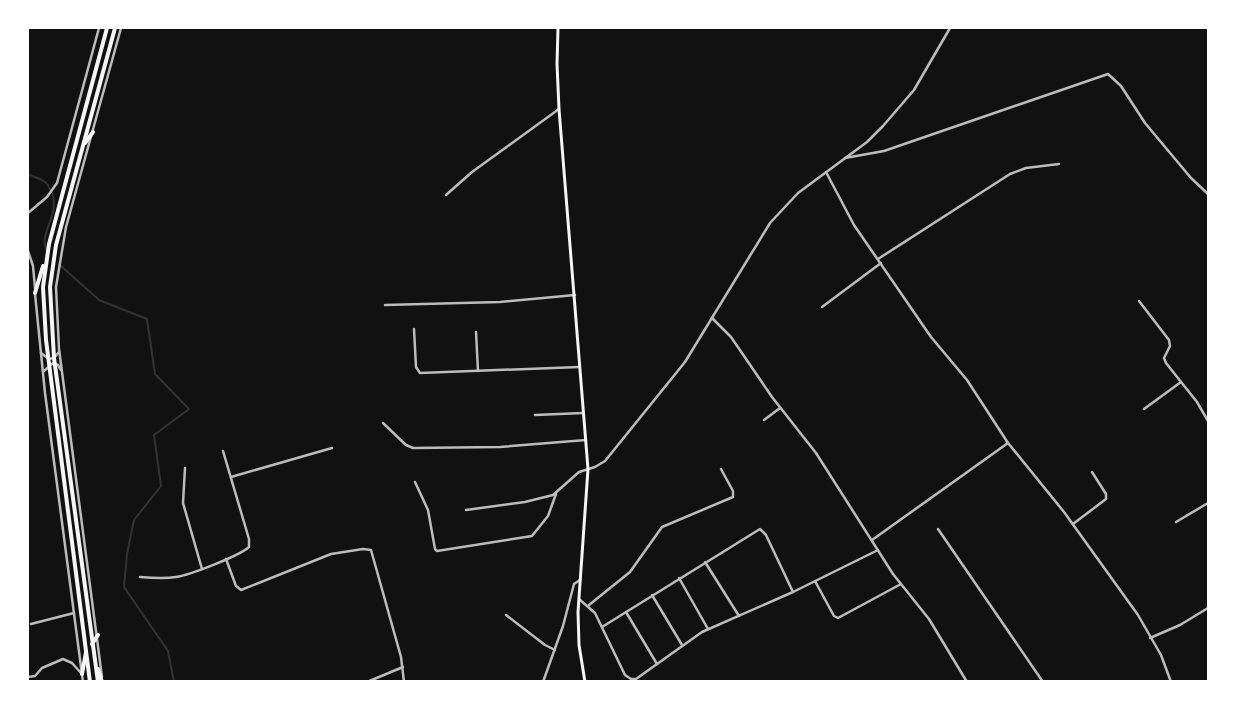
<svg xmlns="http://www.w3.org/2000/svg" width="1236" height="709" viewBox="0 0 1236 709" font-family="'Work Sans',sans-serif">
	<rect width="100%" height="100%" fill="#111"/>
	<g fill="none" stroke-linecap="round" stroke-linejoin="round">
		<g stroke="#333" stroke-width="2">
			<path d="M28,174c6,4 15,4 19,10 20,27 -11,48 0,67"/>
			<path d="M61,266l38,34 48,19 8,55 34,35 -35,26 7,51 -27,34 -7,34 -3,33 44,64 6,31"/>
		</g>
		<g stroke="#bcbcbc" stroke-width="2.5">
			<path d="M845,158l39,-7 224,-77 13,12 24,37 46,55 17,16"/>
			<path d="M826,172l28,53 77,112 36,43 41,63 56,69 74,103 23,40 10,27"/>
			<path d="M446,195l26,-23 87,-63"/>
			<path d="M28,213l19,-16 10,-14 42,-155"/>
			<path d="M28,251l5,15 2,22"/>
			<path d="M878,259l132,-85 16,-6 33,-4"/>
			<path d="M35,294l10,99 38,289"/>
			<path d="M1139,301l30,39 1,6 -6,12 2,5 31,39 11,19"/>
			<path d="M385,305l115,-3 75,-7"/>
			<path d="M822,307l59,-44"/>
			<path d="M712,318l19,19 41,60 44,56 77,121 36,45 38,63"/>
			<path d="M414,329l2,38 4,6 159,-6"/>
			<path d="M476,332l2,39"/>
			<path d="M41,353l8,6 5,-1 5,-6"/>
			<path d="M44,371l9,-8 5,2 3,5"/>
			<path d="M1144,409l37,-27"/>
			<path d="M535,415l48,-2"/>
			<path d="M764,420l16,-12"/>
			<path d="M383,423l23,22 7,3 87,-1 86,-7"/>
			<path d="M185,468l-2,35 19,66"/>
			<path d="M231,477l101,-29"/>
			<path d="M415,482l13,28 7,39 2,2 95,-15 16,-20 8,-22"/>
			<path d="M466,510l59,-8 28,-7 26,-23 16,-5 10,-6 80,-99 85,-139 28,-30 69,-51 16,-16 31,-36 36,-62"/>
			<path d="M1176,522l32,-19"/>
			<path d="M1073,524l33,-25v-5l-14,-22"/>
			<path d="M938,529l105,153"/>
			<path d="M872,540l136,-97"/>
			<path d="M226,559l10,27 5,4 90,-36 32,-5 8,1 30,107 3,25"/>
			<path d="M705,562l34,54"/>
			<path d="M140,577c12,1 24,2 36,0 14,-2 63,-21 73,-30v-8l-26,-88"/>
			<path d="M679,578l29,51"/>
			<path d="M815,581l19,35 4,2 63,-34"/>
			<path d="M652,595l30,50"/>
			<path d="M579,599l16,14 30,62 6,4h5l66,-47 91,-40 85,-42"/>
			<path d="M589,605l41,-33 32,-45 71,-30v-6l-12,-22"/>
			<path d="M626,612l31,52"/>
			<path d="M506,615l39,30 10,5"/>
			<path d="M31,624l43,-11"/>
			<path d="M602,627l158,-98 6,6 27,57"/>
			<path d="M1150,638l30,-13 28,-17"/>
			<path d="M28,677l7,-1 7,-8 21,-9 9,4 9,10"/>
			<path d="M102,677l-43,-328 -3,-62 10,-60 55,-199"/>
			<path d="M367,682l36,-15"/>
			<path d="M543,682l20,-56 11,-42 6,-4"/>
		</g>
		<path stroke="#f5f5f5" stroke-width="3" d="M558,28l-1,36 2,45 29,360 -10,143 1,33 6,37"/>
		<g stroke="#f5f5f5" stroke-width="4">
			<path d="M85,143l8,-11"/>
			<path d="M35,293l8,-27"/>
			<path d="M92,644l6,-9"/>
			<path d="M98,669l4,13"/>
			<path d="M82,674l4,-22"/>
			<path d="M90,682l-44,-342 -3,-53 6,-43 58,-216"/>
			<path d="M98,682l-44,-324 -4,-71 6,-42 59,-217"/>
		</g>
	</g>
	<rect width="1236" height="709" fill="none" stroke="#ffffff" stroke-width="58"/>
</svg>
